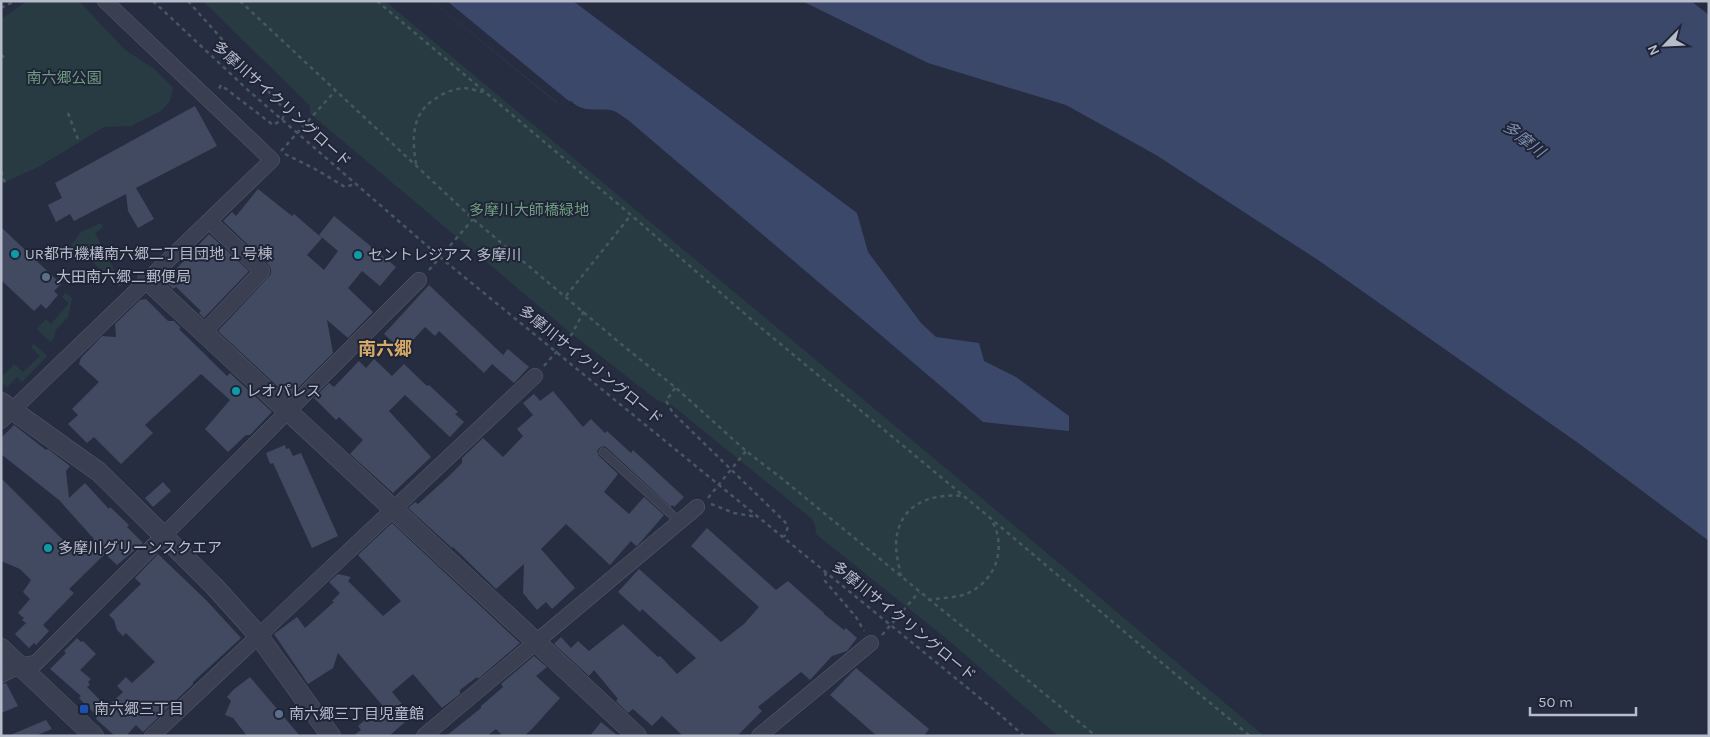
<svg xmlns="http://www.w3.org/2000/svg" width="1710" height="737" viewBox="0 0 1710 737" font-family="Karla,'Noto Sans JP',sans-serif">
	<rect width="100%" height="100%" fill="#262d41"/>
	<g fill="#283b42">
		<path d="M28,1h51l46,49 28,18 20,20 -3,13 -9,10 -30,15 -27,1 -64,39 -39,18v-165z"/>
		<path d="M203,1h182l599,499 280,236h-206l-110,-96 -132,-106 -1,-9 -3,-6 -139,-113 -16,-6 -85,-66 -259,-218 -3,-3v-7z"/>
		<path d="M101,223l2,4 -8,6 27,52 -3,2 -39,-37 -8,7 -6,-4 15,-21z"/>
		<path d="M66,293l6,5 -4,19 -13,14 -1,7 -4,4 -13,-13 9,-10 5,5 18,-21 -7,-6z"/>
		<path d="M34,344l13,12 -25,26 -5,-5 -10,10 -6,-5v-4l13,-14 9,8 17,-16 -9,-9z"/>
	</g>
	<g fill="#3b486a">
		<path d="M432,1h141l284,212 11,39 53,71 15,14 43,6 5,18 32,16 53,39v15l-86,-9 -355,-302c-5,-3 -11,-9 -18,-10 -14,-2 -27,3 -39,-9l-14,2z"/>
		<path d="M802,1h889l18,14v526l-128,-96 -263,-185 -162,-105 -90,-50 -138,-42z"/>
	</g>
	<path fill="#262d41" d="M432,1h15l134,110 -11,-7 -10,1z"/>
	<g fill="#424a61">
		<path d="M195,106l22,40 -81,42 18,31 -16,9 -10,-17 -2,-17 -52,27 -4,-7 -14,8 -8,-17 14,-7 -7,-15z"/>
		<path d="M258,189l34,27 2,-2 28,24 -15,17 17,15 14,-19 -19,-16 15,-19 62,51 -16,19 -18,-15 -14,17 25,24 -25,26 -21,-18 6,33 -44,44 -71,-66 53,-57v-5l-3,-5 -45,-43 9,-9 4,4z"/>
		<path d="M1,227l60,57 -7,7 4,4 -12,14 -5,-5 -7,7 -33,-31z"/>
		<path d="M209,234l40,37 -45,47 -5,-5 2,-2 -25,-24 -3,2 -8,-8z"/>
		<path d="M429,285l74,70 5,-6 21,18 -15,16 -22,-19 -8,9 -45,-42 -4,5 -10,-9 -22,24 -19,-17z"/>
		<path d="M146,299l22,22h6l7,7 -2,1 48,47 3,-3 42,39 -22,23h-4l-18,17 -23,-23 25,-29 -29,-26 -56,51 8,8 -32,31 -27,-27 -7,6 -19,-19 10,-9 -6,-6 27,-27 -20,-18 2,-6 21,-22 14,1 -1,-13 25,-24z"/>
		<path d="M374,359l18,17 12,-12 23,22 2,-1 29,27 -3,2 9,8 -14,15 -45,-42 -16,16 42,46 -38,36 -43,-39 13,-14 -24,-23 -3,3 -22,-22 15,-15 5,4 25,-26 7,7z"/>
		<path d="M553,391l30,36 8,-8 14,14 2,-2 24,22 2,-3 51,47 -10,10 -2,-2 -1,2 -64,-59 -3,-2 -5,2 -2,3 2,5 19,18 -14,18 25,22 15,-17 20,18 -26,30 -2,1 -5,-5 -21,24 -44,-41 -25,25 34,39 -23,21 -6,-7 -9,8 -14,-17 1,-29 -28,25 -43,-42 -1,1 -44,-40 7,-6 3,2 30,-27 14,-14v-5l21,-20 20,19 20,-21 -6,-7 16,-14 -10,-12 11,-9 6,7z"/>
		<path d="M14,425l32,25 2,-1 22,17 -4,5 3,27 16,-15 24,26 1,-2 19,18 -2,2 16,16 -26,22 -12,-11 -36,35 5,4 -31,32 6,6 -13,14 -2,-2 -5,5 -14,-14 11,-11 -4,-3 2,-2 -6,-5 12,-14 -7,-7 8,-12 -11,-11 -19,-8v-83l77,77 16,-16 -35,-39 -58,-46v-16z"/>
		<path d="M285,445l1,4 3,-1 4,8 8,-3 37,83 -26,12 -39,-85 -3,1 -4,-11z"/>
		<path d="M163,482l8,9 -18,16 -8,-9z"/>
		<path d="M392,523l128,120 -42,36 -1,-2 -17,13v4l-18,14 -29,-34 -21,18 20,24 -23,20h-36l8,-6 -3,-4 24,-21 -44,-52 -5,15 -25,16 -34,-50 23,-17 8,11 29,-26 -2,-1 8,-8 -11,-11 9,-8 13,3 -3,4 35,35 18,-15 -43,-46z"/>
		<path d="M707,528l69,62 12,-9 36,32v1l20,16 2,-2 11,10 -10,13 -15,5 -22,24 -9,-8 -43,35 4,4 -25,25h-54l-21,-20 -10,10 -19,-17 -5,4 -12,-12 2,-2 -24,-29 -5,6 -35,-32 7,-7 10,11 7,-7 11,10 34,-27 35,33 2,-1 4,4 13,14 19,-16 -54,-49 -2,3 -22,-20 21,-23 82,73 23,-18 15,-17 -68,-61z"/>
		<path d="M158,554l48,46 35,38 -48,44v2l-50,48 -7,-7 -10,11h-11l-19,-17 1,-3 -18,-18 2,-2 -31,-27 16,-16 -2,-2 13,-13 4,4 2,-1 13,13 -16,16 11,9 -3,3 2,3 -3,2 20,20 16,-15 -6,-6 9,-9 6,6 23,-21 -29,-29 -3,3 -6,-6 -3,-10 -5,-5 32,-31 -6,-6z"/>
		<path d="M534,656l13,11 -11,9 24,22 -28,31 -8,7h-21l-7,-7 -9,7h-41l35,-28v-2l22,-19 -2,-3z"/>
		<path d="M856,668l73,61 -5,7h-47l-47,-41z"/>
		<path d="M250,677l50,59h-53l-14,-18 -8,-3 6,-14 -4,-4 6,-7z"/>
		<path d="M6,683l12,23 -17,7v-29z"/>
		<path d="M46,720l6,9 -17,7h-27z"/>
		<path d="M601,722l17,14h-28z"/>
	</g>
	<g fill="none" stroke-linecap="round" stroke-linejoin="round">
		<g stroke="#555b6b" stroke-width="9">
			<path id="service" d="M603,452l77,70"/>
		</g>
		<g stroke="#555b6b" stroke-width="16">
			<g id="minor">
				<path d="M204,332l58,-61 -53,-50"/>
				<path d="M1,421l271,-261 -167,-159"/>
				<path d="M1,675l18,-9 17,-3 383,-383"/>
				<path d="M152,736l383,-360"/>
				<path d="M424,736l273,-229"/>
				<path d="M759,736l112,-93"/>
			</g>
		</g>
		<g stroke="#555b6b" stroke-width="20">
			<g id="tertiary">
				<path d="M147,280l490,456"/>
				<path d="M1,402l98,70 115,114 44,49 73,101"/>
				<path d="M1,648l93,88"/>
			</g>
		</g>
		<g stroke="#46585f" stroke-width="2.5" stroke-dasharray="4 4" stroke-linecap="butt">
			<path d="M153,1l96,90 192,167 556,454 27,24"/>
			<path d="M188,1l95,107 2,5 -3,7 -9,5 -52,-40 -2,4"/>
			<path d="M240,1l233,218 148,125 54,43 71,64 34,26 316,259"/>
			<path d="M377,1l254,214 129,112 229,190 144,122 117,97"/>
			<path d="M1,8l14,-7"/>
			<path d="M1,55l6,4"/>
			<path d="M68,113l11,29"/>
			<path d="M281,151l55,-61"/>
			<path d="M285,154l32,16 28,17 10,-3"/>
			<path d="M416,164c-4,-25 -5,-50 19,-65 8,-6 19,-10 29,-11 6,0 13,3 19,4"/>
			<path d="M1,171l4,12"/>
			<path d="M429,270l44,-51"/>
			<path d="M566,296l65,-81"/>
			<path d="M544,366l28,-32 12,-23"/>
			<path d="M675,388l-9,13 7,12 112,109 3,5 -4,10"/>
			<path d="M708,498l38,-47"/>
			<path d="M711,504l23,9 24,4"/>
			<path d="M826,572l-1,4v5l31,36 8,14"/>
			<path d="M901,576c-2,-10 -5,-21 -5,-31 1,-40 33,-52 67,-49"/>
			<path d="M928,600c11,-2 24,-2 35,-5 26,-9 41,-35 34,-62 -1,-5 -4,-10 -6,-14"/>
			<path d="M882,635l37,-43"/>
		</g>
		<use href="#service" stroke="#3a4051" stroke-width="8"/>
		<use href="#minor" stroke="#3a4051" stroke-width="15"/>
		<use href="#tertiary" stroke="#3a4051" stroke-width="19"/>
	</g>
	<g fill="#0f9aa8" stroke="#1f2536" stroke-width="2">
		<circle cx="15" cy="254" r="5"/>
		<circle cx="358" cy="255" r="5"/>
		<circle cx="236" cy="391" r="5"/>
		<circle cx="48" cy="548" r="5"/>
	</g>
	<g fill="#5c6f8a" stroke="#1f2536" stroke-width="2">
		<circle cx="46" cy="277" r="5"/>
		<circle cx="279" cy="714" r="5"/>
	</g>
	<rect fill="#1a4fb4" stroke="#1f2536" stroke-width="2" x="79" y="704" width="10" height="10" rx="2.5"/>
	<g text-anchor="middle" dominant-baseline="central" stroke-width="4" stroke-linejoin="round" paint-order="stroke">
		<g font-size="15" fill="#6e9c80" stroke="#1f2536">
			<text x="64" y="78">南六郷公園</text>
			<text x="529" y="210">多摩川大師橋緑地</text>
		</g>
		<g font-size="15" fill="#b7bccb" stroke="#1f2536">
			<text transform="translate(282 104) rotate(42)">多摩川サイクリングロード</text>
			<text transform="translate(591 365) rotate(39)">多摩川サイクリングロード</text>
			<text transform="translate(904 621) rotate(39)">多摩川サイクリングロード</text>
		</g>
		<g font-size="15" fill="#b7bccb" stroke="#1f2536" text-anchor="start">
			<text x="25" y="254">UR都市機構南六郷二丁目団地 １号棟</text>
			<text x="368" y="255">セントレジアス 多摩川</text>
			<text x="56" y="277">大田南六郷二郵便局</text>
			<text x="246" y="391">レオパレス</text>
			<text x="58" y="548">多摩川グリーンスクエア</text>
			<text x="94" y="709">南六郷三丁目</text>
			<text x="289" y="714">南六郷三丁目児童館</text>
		</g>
		<g font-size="16" font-style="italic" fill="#7e8db2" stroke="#1f2536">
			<text transform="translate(1524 139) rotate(38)">多摩川</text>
		</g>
		<g font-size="18" font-weight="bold" fill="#d6aa67" stroke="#1f2536">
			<text x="385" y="349">南六郷</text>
		</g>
	</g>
	<rect width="1710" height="737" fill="none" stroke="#b7bccb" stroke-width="5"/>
	<g transform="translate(1665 45) rotate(246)" stroke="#1f2536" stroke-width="4" paint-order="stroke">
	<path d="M0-4L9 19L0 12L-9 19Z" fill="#b7bccb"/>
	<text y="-8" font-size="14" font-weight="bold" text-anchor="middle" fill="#b7bccb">N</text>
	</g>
	<path d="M1530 707v8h106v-8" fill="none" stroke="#b7bccb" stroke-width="2.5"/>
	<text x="1538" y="707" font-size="15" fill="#b7bccb" stroke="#1f2536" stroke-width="4" paint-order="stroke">50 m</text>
</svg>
